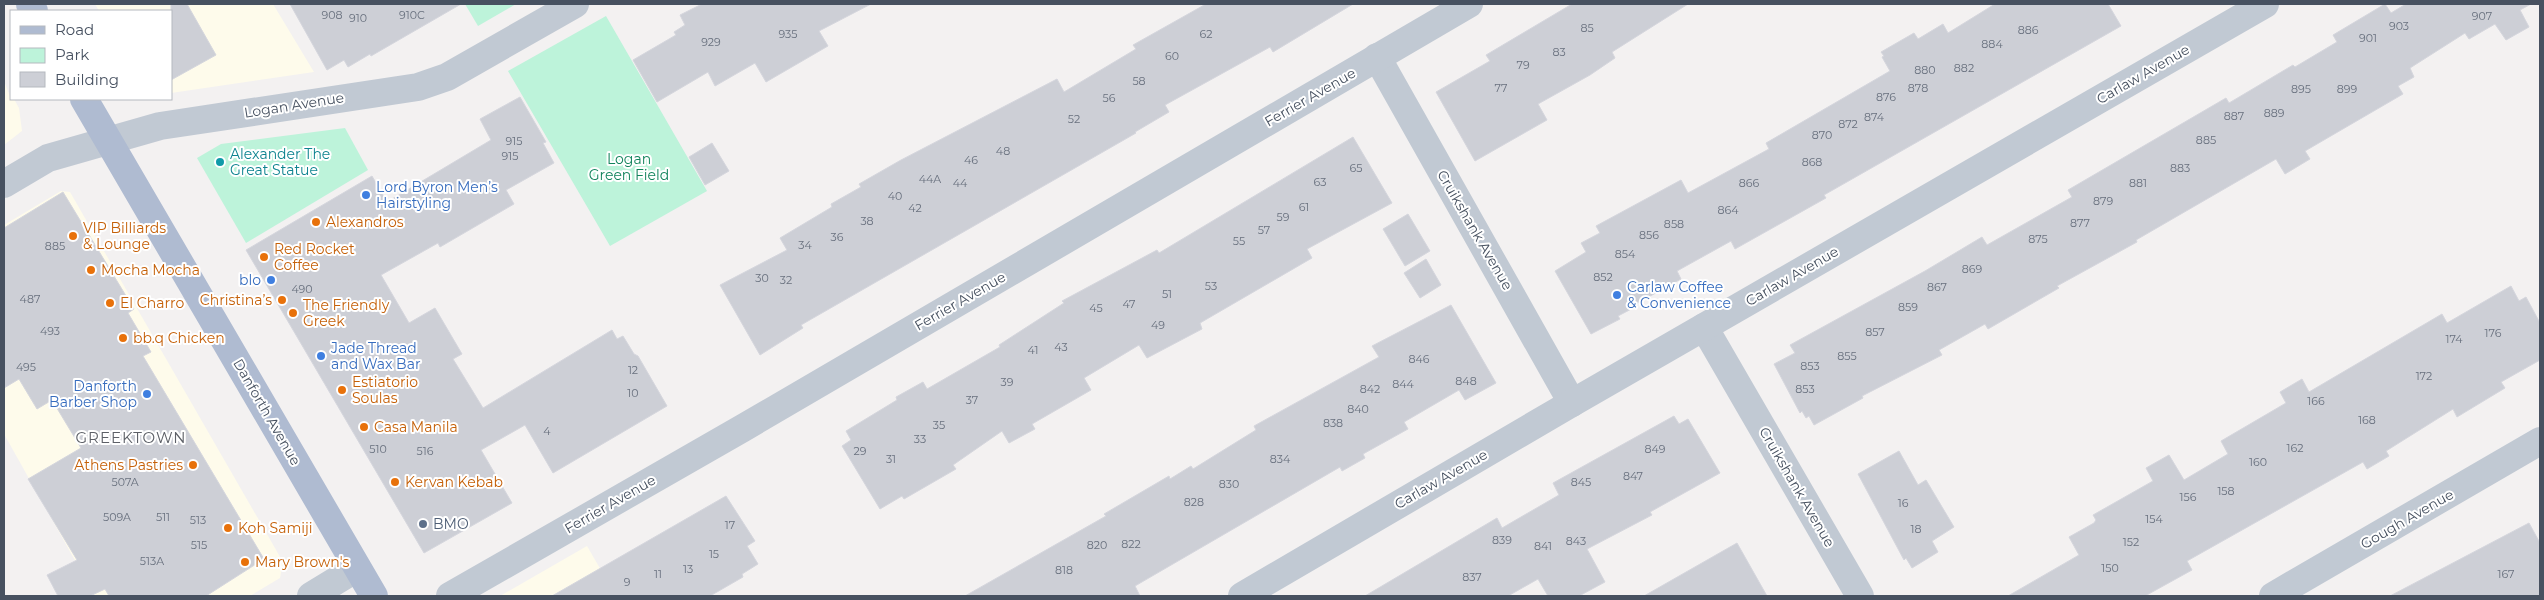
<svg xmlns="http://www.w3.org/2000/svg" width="2544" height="600" viewBox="0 0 2544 600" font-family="Montserrat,sans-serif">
	<rect width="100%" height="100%" fill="#f3f1f1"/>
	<g fill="#fefbeb">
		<path d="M95,4h178l41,68 -143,21v-82h-72z"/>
		<path d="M4,81l7,18h3l5,9 3,23 -18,14z"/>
		<path d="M61,191l9,1 213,370 -3,16 -30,18h-155l-91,-162v-209z"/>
		<path d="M587,546l29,50h-116z"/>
	</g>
	<g fill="#bdf3da">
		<path d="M465,4h51l-38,22z"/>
		<path d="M606,16l101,175 -97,55 -102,-175z"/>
		<path d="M345,128l23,42 -122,73 -49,-85 24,-14z"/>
	</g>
	<g fill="#cdcfd6" stroke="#d5d6dd">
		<path d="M171,4h16l29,51 -45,25z"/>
		<path d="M290,4h171l-90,52 -1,-2 -22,13 -4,-7 -17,10z"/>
		<path d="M702,4h169l-52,27 9,15 -62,36 -11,-19 -40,23 -7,-14 -51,30 -24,-42 43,-25 -2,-3 11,-7 -5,-10z"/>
		<path d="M1206,4h147l-80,48 -3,-5 -105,58 4,7 -34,20 1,1 -335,192 2,3 -43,27 -40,-70 67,-35 -7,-12 52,-31 -1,-3 30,-17 -2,-3 42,-24 156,-81 7,13 72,-43 -3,-4z"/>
		<path d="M1572,4h116l-76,48 3,6 -25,17 -52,29 9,16 -72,41 -39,-69 54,-31 -4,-6z"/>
		<path d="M1995,4h113l13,22 -297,169 2,3 -91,51 -4,-8 -54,30 4,8 -45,25 1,2 -19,10 2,3 -29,15 -36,-63 31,-19 -5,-9 19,-10 -4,-7 85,-46 7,13 81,-44 -3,-6 124,-72 -8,-14 2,-1 -3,-4 33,-19 4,6 25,-15 5,9z"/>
		<path d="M2385,4l6,9 15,-9h125l-11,6 9,17 -23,13 -11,-16 -26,15 -4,-6 -55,35 4,9 -16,9 5,8 -98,57 5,8 -25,15 -9,-15 -140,81 1,2 -80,44 2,2 -71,41 -3,-5 -46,26 3,5 -80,41 1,2 -49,27 -5,-9 -3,2 -4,-7 -2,2 -26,-49 21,-11 -5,-8 135,-74 57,-34 5,8 85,-48 -4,-7 158,-92 3,5 64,-38 2,2 42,-25 -4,-7z"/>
		<path d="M520,97l26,45 -3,1 11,20 -48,27 8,14 -74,43 -2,-4 -57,32 28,48 26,-15 27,46 -9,5 30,49 129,-78 5,9 6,-3 11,18 4,2 29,50 -114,67 -28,-48 -44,25 31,53 -88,50 -178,-303 126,-74 15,26 104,-62 -11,-21z"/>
		<path d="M1353,137l39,66 -85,46 5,9 -112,65 2,6 -55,29 -8,-13 -55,33 7,12 -59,34 3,5 -26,14 -7,-12 -49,34 3,4 -52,30 -2,-3 -22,13 -38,-63 9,-6 -5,-9 51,-31 -1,-3 27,-15 4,7 73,-42 -1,-2 65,-42 -2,-2 95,-51 2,3z"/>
		<path d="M712,143l17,28 -24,14 -16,-28z"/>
		<path d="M63,192l71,117 -6,4 23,39 -8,4 121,203 -58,37h-97l-4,-7 -15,7h-32l-11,-21 30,-15 -49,-81 53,-31 -29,-48 -15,9 -18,-30 -15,9v-160z"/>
		<path d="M1408,214l22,37 -25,15 -22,-37z"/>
		<path d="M1426,259l15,26 -21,13 -16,-25z"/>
		<path d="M2511,286l8,15 7,-4 14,26v37l-39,22 4,6 -48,29 -4,-8 -67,42 3,5 -22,13 -4,-7 -176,99 5,9 -47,26h-137l71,-41 -10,-18 25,-14 2,-3 -3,-5 60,-34 -7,-13 23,-13 15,25 44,-26 -7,-13 65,-38 -6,-11 22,-13 7,13 133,-78 5,9z"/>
		<path d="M1451,305l45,78 -31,17 -6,-10 -55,32 4,7 -45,25 2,4 -23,13 -2,-4 -205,119 5,10h-175l141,-80 -2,-2 65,-38 1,3 21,-13 2,3 63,-39 -2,-4 125,-69 -7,-11z"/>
		<path d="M1674,416l5,8 9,-5 32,54 -70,39 2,3 -65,34 18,33 -26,14h-31l-10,-17 -30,17h-143l132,-78 5,10 57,-33 -6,-12z"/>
		<path d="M1899,451l19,34 8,-5 28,47 -22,14 6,11 -26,16 -6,-10 -2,2 -46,-86z"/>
		<path d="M726,496l29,45 -8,5 11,18 -16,10 1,3 -33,19h-158z"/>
		<path d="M2529,523l11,20v53h-150z"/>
		<path d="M1737,543l30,53h-123z"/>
	</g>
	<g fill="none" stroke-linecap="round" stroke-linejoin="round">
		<g stroke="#c1c9d3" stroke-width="28">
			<path d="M1377,57l195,346"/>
			<path d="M4,184l44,-26 112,-32 258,-39 29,-10 128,-73"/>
			<path d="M1704,327l156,269"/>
			<path d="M311,596l46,-28"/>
			<path d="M450,596l293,-168 726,-424"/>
			<path d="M1242,596l330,-193 693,-399"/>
			<path d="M2273,596l267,-155"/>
		</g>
		<g stroke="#afbbd1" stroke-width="28">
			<path d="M30,4l4,7"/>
			<path d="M84,99l290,497"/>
		</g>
	</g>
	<circle fill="#0f9aa8" stroke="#fff" stroke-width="2" cx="220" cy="162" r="5"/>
	<g fill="#3f7fe0" stroke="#fff" stroke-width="2">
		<circle cx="366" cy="195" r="5"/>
		<circle cx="271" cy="280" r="5"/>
		<circle cx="1617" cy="295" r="5"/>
		<circle cx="321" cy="356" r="5"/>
		<circle cx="147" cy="394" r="5"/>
	</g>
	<g fill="#e8710a" stroke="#fff" stroke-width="2">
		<circle cx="316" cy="222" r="5"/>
		<circle cx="73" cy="236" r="5"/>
		<circle cx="264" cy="257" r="5"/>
		<circle cx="91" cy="270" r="5"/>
		<circle cx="282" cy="300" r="5"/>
		<circle cx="110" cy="303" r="5"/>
		<circle cx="293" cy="313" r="5"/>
		<circle cx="123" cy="338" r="5"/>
		<circle cx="342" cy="390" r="5"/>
		<circle cx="364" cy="427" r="5"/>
		<circle cx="193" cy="465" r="5"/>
		<circle cx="395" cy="482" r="5"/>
		<circle cx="228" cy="528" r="5"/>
		<circle cx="245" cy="562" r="5"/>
	</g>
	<circle fill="#5c6f8a" stroke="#fff" stroke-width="2" cx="423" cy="524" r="5"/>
	<g text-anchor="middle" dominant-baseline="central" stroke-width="4" stroke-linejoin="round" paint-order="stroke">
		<g font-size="11" fill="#68707e">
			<text x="332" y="15">908</text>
			<text x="412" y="15">910C</text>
			<text x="2482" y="16">907</text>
			<text x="358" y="18">910</text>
			<text x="2399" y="26">903</text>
			<text x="1587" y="28">85</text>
			<text x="2028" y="30">886</text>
			<text x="788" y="34">935</text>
			<text x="1206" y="34">62</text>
			<text x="2368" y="38">901</text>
			<text x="711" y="42">929</text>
			<text x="1992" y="44">884</text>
			<text x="1559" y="52">83</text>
			<text x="1172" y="56">60</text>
			<text x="1523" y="65">79</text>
			<text x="1964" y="68">882</text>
			<text x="1925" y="70">880</text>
			<text x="1139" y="81">58</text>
			<text x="1501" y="88">77</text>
			<text x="1918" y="88">878</text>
			<text x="2301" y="89">895</text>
			<text x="2347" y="89">899</text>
			<text x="1886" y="97">876</text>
			<text x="1109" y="98">56</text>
			<text x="2274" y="113">889</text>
			<text x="2234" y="116">887</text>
			<text x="1874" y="117">874</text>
			<text x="1074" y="119">52</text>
			<text x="1848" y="124">872</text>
			<text x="1822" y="135">870</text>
			<text x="2206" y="140">885</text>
			<text x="514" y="141">915</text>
			<text x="1003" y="151">48</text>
			<text x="510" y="156">915</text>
			<text x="971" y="160">46</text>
			<text x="1812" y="162">868</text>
			<text x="1356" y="168">65</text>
			<text x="2180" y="168">883</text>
			<text x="930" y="179">44A</text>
			<text x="1320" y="182">63</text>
			<text x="960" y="183">44</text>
			<text x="1749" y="183">866</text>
			<text x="2138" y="183">881</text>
			<text x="895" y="196">40</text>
			<text x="2103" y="201">879</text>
			<text x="1304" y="207">61</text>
			<text x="915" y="208">42</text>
			<text x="1728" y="210">864</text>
			<text x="1283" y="217">59</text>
			<text x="867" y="221">38</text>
			<text x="2080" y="223">877</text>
			<text x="1674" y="224">858</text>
			<text x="1264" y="230">57</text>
			<text x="1649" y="235">856</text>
			<text x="837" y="237">36</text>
			<text x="2038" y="239">875</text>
			<text x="1239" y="241">55</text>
			<text x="805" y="245">34</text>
			<text x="55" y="246">885</text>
			<text x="1625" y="254">854</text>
			<text x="1972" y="269">869</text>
			<text x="1603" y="277">852</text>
			<text x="762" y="278">30</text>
			<text x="786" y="280">32</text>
			<text x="1211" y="286">53</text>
			<text x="1937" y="287">867</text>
			<text x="302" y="289">490</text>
			<text x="1167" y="294">51</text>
			<text x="30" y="299">487</text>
			<text x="1129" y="304">47</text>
			<text x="1908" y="307">859</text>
			<text x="1096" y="308">45</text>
			<text x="1158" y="325">49</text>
			<text x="50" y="331">493</text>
			<text x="1875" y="332">857</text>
			<text x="2493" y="333">176</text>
			<text x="2454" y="339">174</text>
			<text x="1061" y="347">43</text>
			<text x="1033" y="350">41</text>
			<text x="1847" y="356">855</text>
			<text x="1419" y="359">846</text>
			<text x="1810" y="366">853</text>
			<text x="26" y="367">495</text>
			<text x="633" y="370">12</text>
			<text x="2424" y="376">172</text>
			<text x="1466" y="381">848</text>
			<text x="1007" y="382">39</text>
			<text x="1403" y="384">844</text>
			<text x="1370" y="389">842</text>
			<text x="1805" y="389">853</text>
			<text x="633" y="393">10</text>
			<text x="972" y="400">37</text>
			<text x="2316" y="401">166</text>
			<text x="1358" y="409">840</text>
			<text x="2367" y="420">168</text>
			<text x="1333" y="423">838</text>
			<text x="939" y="425">35</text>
			<text x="547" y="431">4</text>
			<text x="920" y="439">33</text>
			<text x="2295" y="448">162</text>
			<text x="378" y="449">510</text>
			<text x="1655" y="449">849</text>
			<text x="425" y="451">516</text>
			<text x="860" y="451">29</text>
			<text x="891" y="459">31</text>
			<text x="1280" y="459">834</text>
			<text x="2258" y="462">160</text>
			<text x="1633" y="476">847</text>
			<text x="125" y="482">507A</text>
			<text x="1581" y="482">845</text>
			<text x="1229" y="484">830</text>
			<text x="2226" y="491">158</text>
			<text x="2188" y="497">156</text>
			<text x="1194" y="502">828</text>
			<text x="1903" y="503">16</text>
			<text x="117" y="517">509A</text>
			<text x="163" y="517">511</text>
			<text x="2154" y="519">154</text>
			<text x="198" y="520">513</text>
			<text x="730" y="525">17</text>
			<text x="1916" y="529">18</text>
			<text x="1502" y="540">839</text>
			<text x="1576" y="541">843</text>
			<text x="2131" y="542">152</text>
			<text x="1131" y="544">822</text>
			<text x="199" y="545">515</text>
			<text x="1097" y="545">820</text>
			<text x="1543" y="546">841</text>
			<text x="714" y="554">15</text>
			<text x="152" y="561">513A</text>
			<text x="2110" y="568">150</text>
			<text x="688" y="569">13</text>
			<text x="1064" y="570">818</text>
			<text x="658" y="574">11</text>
			<text x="2506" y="574">167</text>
			<text x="1472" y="577">837</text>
			<text x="627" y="582">9</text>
		</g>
		<g font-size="14" fill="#475160" stroke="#fff">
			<text transform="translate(2143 74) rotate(-30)">Carlaw Avenue</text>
			<text transform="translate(1310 97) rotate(-30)">Ferrier Avenue</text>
			<text transform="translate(294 105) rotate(-9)">Logan Avenue</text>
			<text transform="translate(1475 230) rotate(60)">Cruikshank Avenue</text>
			<text transform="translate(1792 276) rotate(-30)">Carlaw Avenue</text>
			<text transform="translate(960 301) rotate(-30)">Ferrier Avenue</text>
			<text transform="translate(267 412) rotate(60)">Danforth Avenue</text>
			<text transform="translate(1441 479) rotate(-30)">Carlaw Avenue</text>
			<text transform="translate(1797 487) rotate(60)">Cruikshank Avenue</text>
			<text transform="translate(610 504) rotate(-30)">Ferrier Avenue</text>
			<text transform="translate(2407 519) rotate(-30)">Gough Avenue</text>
		</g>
		<g font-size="14" fill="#0d838f" stroke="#fff" text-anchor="start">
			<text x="230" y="154">Alexander The<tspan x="230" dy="16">Great Statue</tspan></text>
		</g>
		<g font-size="14" fill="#11835b" stroke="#fff">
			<text x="629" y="159">Logan<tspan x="629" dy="16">Green Field</tspan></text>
		</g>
		<g font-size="14" fill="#366cbe" stroke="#fff" text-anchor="start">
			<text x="376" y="187">Lord Byron Men’s<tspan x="376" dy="16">Hairstyling</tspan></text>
			<text x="261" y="280" text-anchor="end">blo</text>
			<text x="1627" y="287">Carlaw Coffee<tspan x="1627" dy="16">&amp; Convenience</tspan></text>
			<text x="331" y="348">Jade Thread<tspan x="331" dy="16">and Wax Bar</tspan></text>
			<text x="137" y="386" text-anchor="end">Danforth<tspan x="137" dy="16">Barber Shop</tspan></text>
		</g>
		<g font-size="14" fill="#c56008" stroke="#fff" text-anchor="start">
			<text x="326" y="222">Alexandros</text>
			<text x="83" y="228">VIP Billiards<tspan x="83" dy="16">&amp; Lounge</tspan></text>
			<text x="274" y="249">Red Rocket<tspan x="274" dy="16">Coffee</tspan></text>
			<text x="101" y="270">Mocha Mocha</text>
			<text x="272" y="300" text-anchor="end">Christina’s</text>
			<text x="120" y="303">El Charro</text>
			<text x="303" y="305">The Friendly<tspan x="303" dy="16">Greek</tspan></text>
			<text x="133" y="338">bb.q Chicken</text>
			<text x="352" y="382">Estiatorio<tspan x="352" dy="16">Soulas</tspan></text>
			<text x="374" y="427">Casa Manila</text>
			<text x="183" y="465" text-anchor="end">Athens Pastries</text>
			<text x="405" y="482">Kervan Kebab</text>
			<text x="238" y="528">Koh Samiji</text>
			<text x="255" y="562">Mary Brown's</text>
		</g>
		<g font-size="14" fill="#4e5e75" stroke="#fff" text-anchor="start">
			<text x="433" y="524">BMO</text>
		</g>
		<g font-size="15" letter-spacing="1" fill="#5d6067" stroke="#fff">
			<text x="131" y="437">GREEKTOWN</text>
		</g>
	</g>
	<rect width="2544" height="600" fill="none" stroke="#475160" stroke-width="10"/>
	<rect x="10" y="10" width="162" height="90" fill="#ffffff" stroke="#b5b9bf"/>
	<rect x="20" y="26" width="25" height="8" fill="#afbbd1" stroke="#b5b9bf"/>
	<text x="55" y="35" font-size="15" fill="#475160">Road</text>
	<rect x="20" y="48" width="25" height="15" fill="#bdf3da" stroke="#b5b9bf"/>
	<text x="55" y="60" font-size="15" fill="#475160">Park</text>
	<rect x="20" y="72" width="25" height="15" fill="#cdcfd6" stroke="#b5b9bf"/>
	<text x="55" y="85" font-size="15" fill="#475160">Building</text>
</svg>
